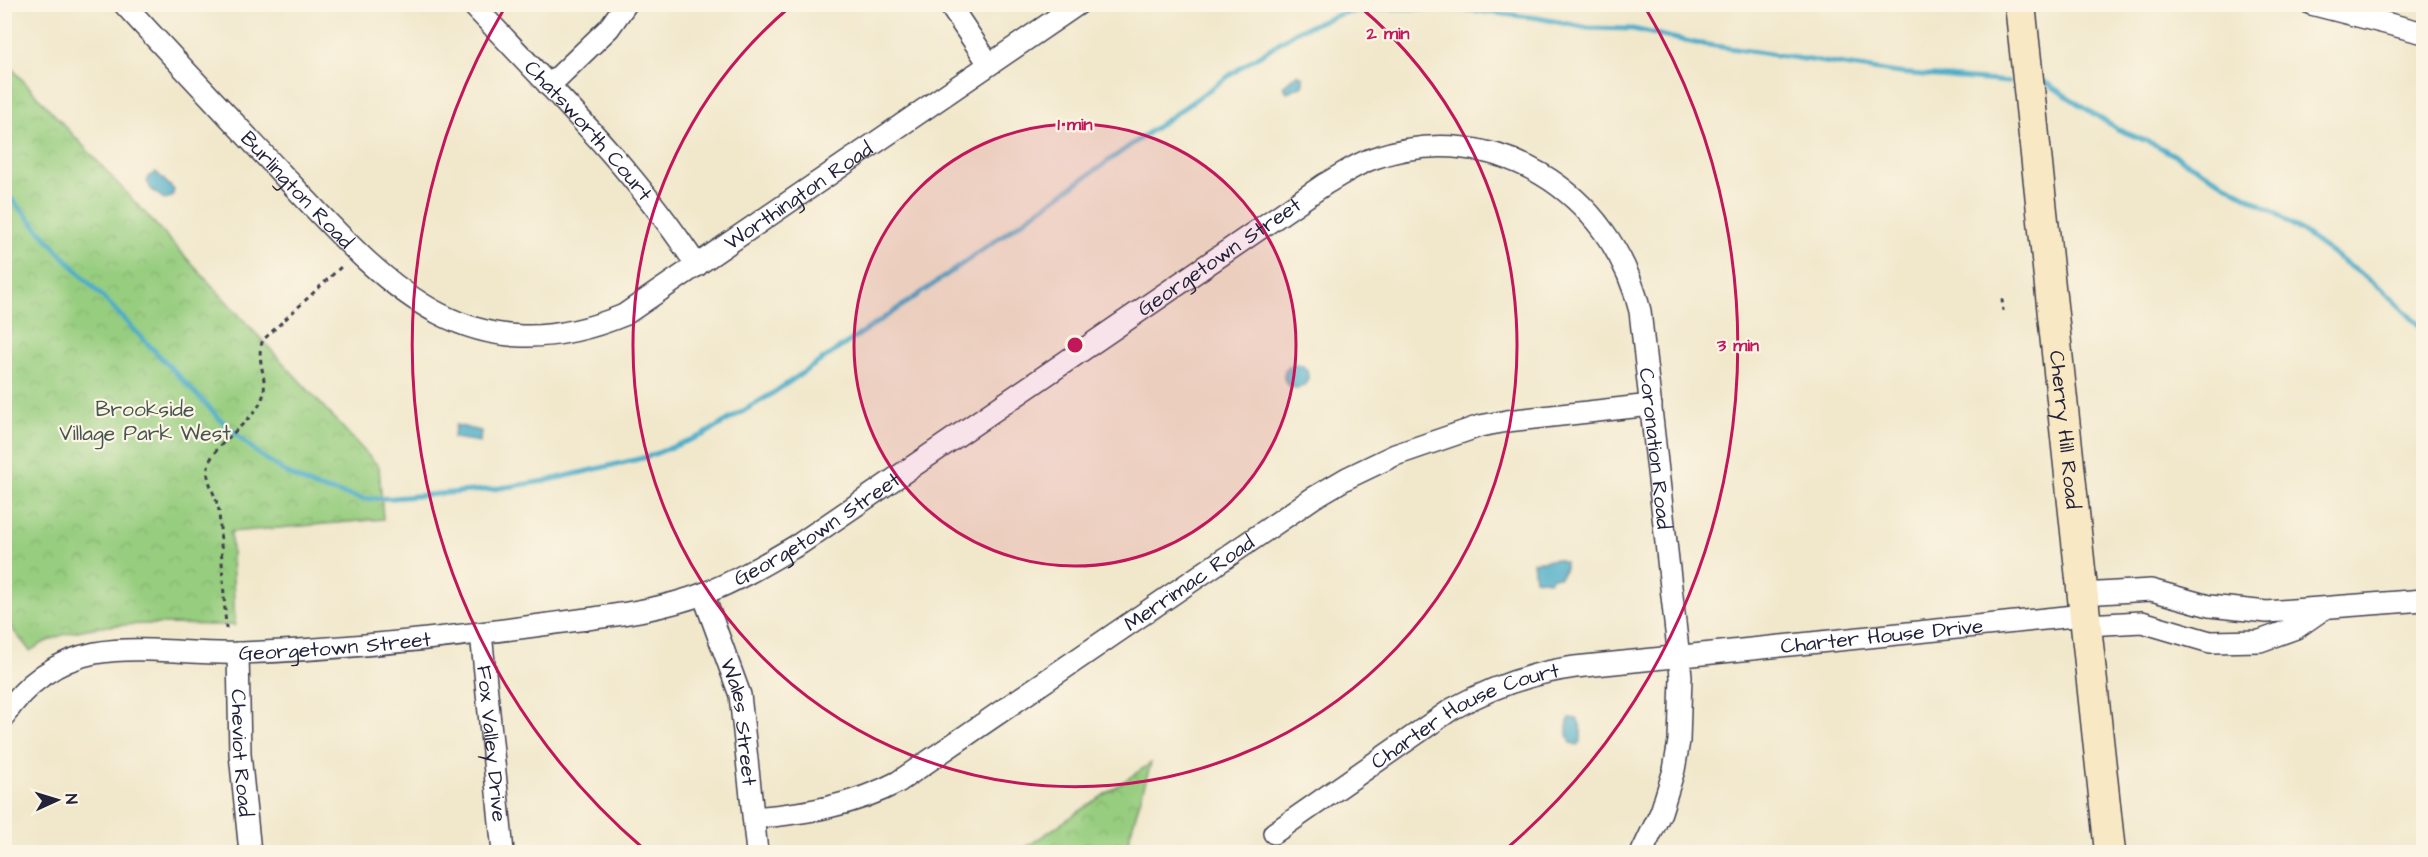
<svg xmlns="http://www.w3.org/2000/svg" width="2428" height="857" viewBox="0 0 2428 857" font-family="'Architects Daughter',sans-serif">
	<defs>
		<pattern id="park-crowns" width="20" height="18" patternUnits="userSpaceOnUse" patternTransform="scale(1.5)"><rect width="20" height="18" fill="#97cd7f"/><path d="M2 6a3 3 0 1 1 6 0M12 15a3 3 0 1 1 6 0" fill="none" stroke="#82b06f"/></pattern>
	</defs>
	<rect width="100%" height="100%" fill="#fcf5e5"/>
	<filter id="ink" filterUnits="userSpaceOnUse"><feTurbulence type="fractalNoise" baseFrequency=".0167" numOctaves="2"/><feDisplacementMap in="SourceGraphic" scale="12" xChannelSelector="R" yChannelSelector="G"/><feConvolveMatrix kernelMatrix="1 2 1 2 8 2 1 2 1" color-interpolation-filters="sRGB"/></filter>
	<filter id="wash" filterUnits="userSpaceOnUse"><feTurbulence type="fractalNoise" baseFrequency=".008" numOctaves="4" result="noise"/><feDisplacementMap in="SourceGraphic" scale="24" xChannelSelector="R" yChannelSelector="G"/><feGaussianBlur stdDeviation="1.35" result="paint"/><feColorMatrix in="noise" values="0 0 0 0 0 0 0 0 0 0 0 0 0 0 0 0 0 1.4 0 .05"/><feComposite in="paint" operator="in"/></filter>
	<g filter="url(#wash)">
		<rect width="100%" height="100%" fill="#f1e8cc"/>
		<g fill="url(#park-crowns)" stroke="#5c785d" stroke-width="1.5">
			<path d="M5,61l374,406 4,52 -152,13 4,93c-61,1 -154,-11 -205,26l-25,-31z"/>
			<path d="M1151,763l-26,89h-106z"/>
		</g>
		<g fill="#49acc8" stroke="#366782" stroke-width="1.5">
			<path d="M1297,74l6,3v8l-16,7 -4,-6z"/>
			<path d="M156,172l18,18 -2,7 -8,2 -13,-10 -4,-8 1,-4z"/>
			<circle cx="1296" cy="376" r="12"/>
			<path d="M456,425l25,6 -1,11 -27,-4z"/>
			<path d="M1557,559l8,3v6l-5,9h-8l-3,4 -14,-2 -2,-17z"/>
			<path d="M1570,718l7,1c5,6 6,21 1,26l-7,-2c-4,-7 -6,-17 -1,-25z"/>
		</g>
		<g fill="none" stroke-linecap="round" stroke-linejoin="round">
			<g stroke="#49acc8" stroke-width="5">
				<path d="M2045,82l72,47 41,17 115,65 109,78 42,41"/>
				<path d="M4,191l62,68 158,164 37,33 27,18 27,13 49,12 29,-1 101,-9 51,-8 102,-24 56,-22 67,-40 151,-102 322,-227 56,-36 44,-17 47,-5 79,2 69,8 50,10 45,1 62,14 204,30 110,9"/>
			</g>
		</g>
	</g>
	<g filter="url(#ink)">
		<g fill="none" stroke-linecap="round" stroke-linejoin="round">
			<g stroke="#414051" stroke-width="24">
				<g id="street">
					<path id="s1" d="M124,4c52,57 105,113 158,170 100,106 182,207 342,141l454,-311"/>
					<path id="s2" d="M472,4c79,84 162,165 225,262"/>
					<path d="M949,4l40,60"/>
					<path d="M2311,4l113,29"/>
					<path d="M549,86l60,-58 17,-24"/>
					<path id="s3" d="M703,594l37,101 17,157"/>
					<path d="M2082,594l69,-4 58,16 58,6 157,-12"/>
					<path d="M2086,625l56,-3 68,20 50,-1 36,-13 26,-18"/>
					<path id="s4" d="M481,633l22,219"/>
					<path id="s5" d="M238,653l2,101 10,98"/>
					<path id="s6" d="M4,716c21,-32 53,-56 91,-63 47,-8 98,2 146,0 102,-4 206,-15 308,-29 51,-7 107,-12 156,-31 34,-13 65,-32 96,-50l524,-359c16,-9 31,-20 49,-26 120,-41 237,33 266,153l41,365 -2,65 -5,29 -13,42 -19,40"/>
					<path id="s7" d="M754,818c52,-5 98,-12 144,-36l415,-284 34,-20 48,-23 85,-29 27,-5 144,-16"/>
					<path id="s8" d="M1274,833l178,-124c40,-22 79,-36 123,-42l509,-52"/>
				</g>
			</g>
			<g stroke="#414051" stroke-width="33">
				<g id="secondary">
					<path id="s9" d="M2020,4l90,848"/>
				</g>
			</g>
			<g stroke="#414051" stroke-width="3" stroke-dasharray="4.5 4.5" stroke-linecap="butt">
				<path d="M2002,299l1,12"/>
				<path d="M226,629l-7,-118c-2,-12 -9,-23 -11,-35 -6,-28 44,-50 54,-77 8,-20 -8,-39 1,-59l80,-75"/>
			</g>
			<use href="#street" stroke="#fff" stroke-width="21"/>
			<use href="#secondary" stroke="#f8e8c3" stroke-width="30"/>
		</g>
	</g>
	<circle cx="1075" cy="345" r="221" fill="#c2185b" fill-opacity=".12"/>
	<g fill="none" stroke="#c2185b" stroke-width="3">
		<circle cx="1075" cy="345" r="221"/>
		<path d="M1359 6A442 442 0 1 1 791 6"/>
		<path d="M644 849A663 663 0 0 1 504 9M1646 9A663 663 0 0 1 1506 849"/>
	</g>
	<g text-anchor="middle" dominant-baseline="central" stroke-width="4.5" stroke-linejoin="round" paint-order="stroke">
		<g font-size="21" fill="#22223b" stroke="#fcf5e5">
			<text stroke="none"><textPath href="#s2" startOffset="172">Chatsworth Court</textPath></text>
			<text stroke="none"><textPath href="#s1" startOffset="254">Burlington Road</textPath></text>
			<text stroke="none"><textPath href="#s1" startOffset="846">Worthington Road</textPath></text>
			<text stroke="none"><textPath href="#s6" startOffset="1344">Georgetown Street</textPath></text>
			<text stroke="none"><textPath href="#s9" startOffset="428">Cherry Hill Road</textPath></text>
			<text stroke="none"><textPath href="#s6" startOffset="2013">Coronation Road</textPath></text>
			<text stroke="none"><textPath href="#s6" startOffset="858">Georgetown Street</textPath></text>
			<text stroke="none"><textPath href="#s7" startOffset="502">Merrimac Road</textPath></text>
			<text stroke="none"><textPath href="#s8" startOffset="656">Charter House Drive</textPath></text>
			<text stroke="none"><textPath href="#s6" startOffset="354">Georgetown Street</textPath></text>
			<text stroke="none"><textPath href="#s8" startOffset="226">Charter House Court</textPath></text>
			<text stroke="none"><textPath href="#s3" startOffset="134">Wales Street</textPath></text>
			<text stroke="none"><textPath href="#s4" startOffset="111">Fox Valley Drive</textPath></text>
			<text stroke="none"><textPath href="#s5" startOffset="100">Cheviot Road</textPath></text>
		</g>
		<g font-size="21" fill="#45554f" stroke="#fcf5e5">
			<text x="145" y="409">Brookside<tspan x="145" dy="24">Village Park West</tspan></text>
		</g>
	</g>
	<circle cx="1075" cy="345" r="9" fill="#c2185b" stroke="#fcf5e5" stroke-width="3"/>
	<g font-size="18" text-anchor="middle" font-weight="bold" fill="#c2185b" stroke="#fcf5e5" stroke-width="4.5" stroke-linejoin="round" paint-order="stroke">
		<text x="1388" y="39">2 min</text>
		<text x="1075" y="130">1 min</text>
		<text x="1738" y="351">3 min</text>
	</g>
	<rect width="2428" height="857" fill="none" stroke="#fcf5e5" stroke-width="24"/>
	<g transform="translate(57 800) rotate(86)" stroke="#fcf5e5" stroke-width="4.5" paint-order="stroke">
	<path d="M0-4.5L10 22L0 15L-10 22Z" fill="#22223b"/>
	<text y="-9" font-size="16" font-weight="bold" text-anchor="middle" fill="#22223b">N</text>
	</g>
</svg>
